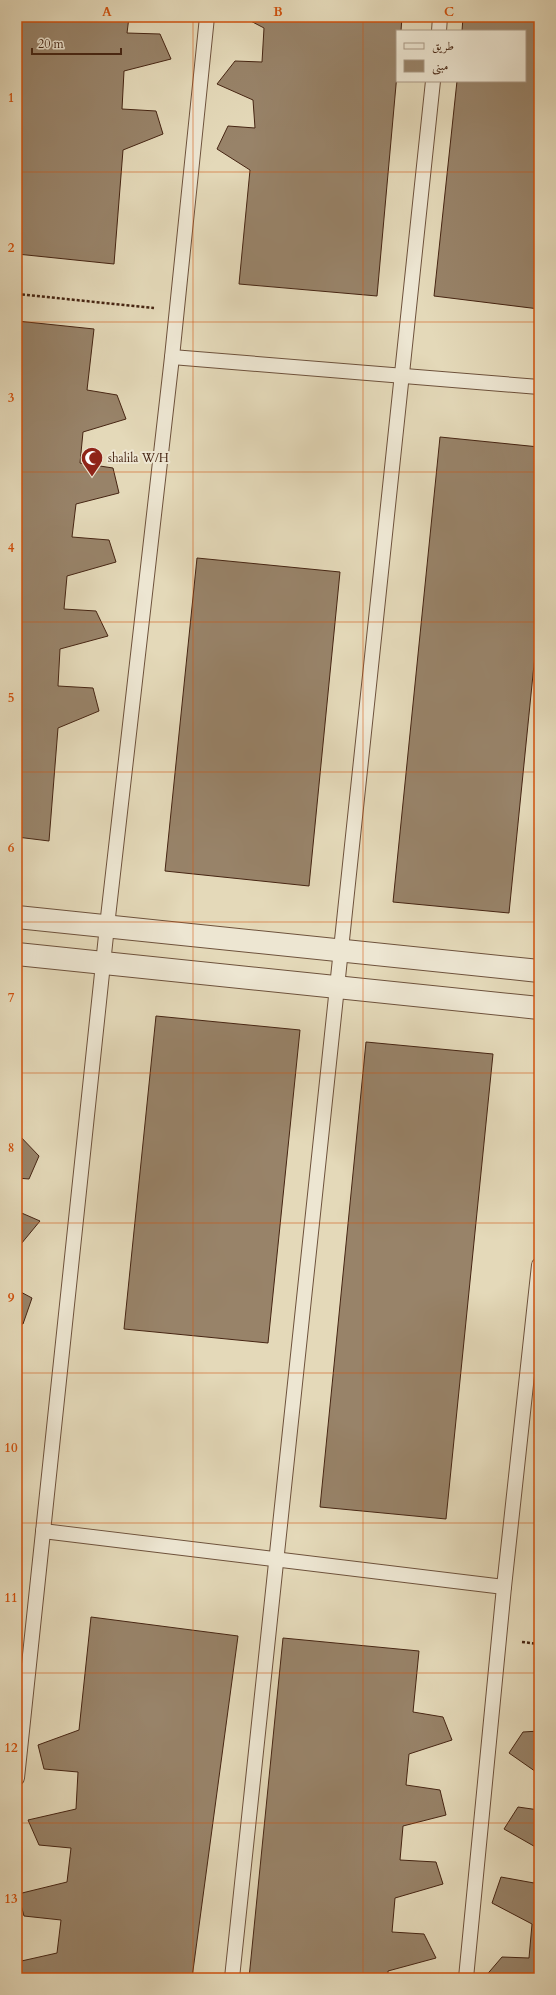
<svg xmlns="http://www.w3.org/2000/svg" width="556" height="1995" viewBox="0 0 556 1995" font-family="Cardo,Amiri,serif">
	<rect width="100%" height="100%" fill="#e4d9b9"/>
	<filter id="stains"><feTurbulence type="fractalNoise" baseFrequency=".005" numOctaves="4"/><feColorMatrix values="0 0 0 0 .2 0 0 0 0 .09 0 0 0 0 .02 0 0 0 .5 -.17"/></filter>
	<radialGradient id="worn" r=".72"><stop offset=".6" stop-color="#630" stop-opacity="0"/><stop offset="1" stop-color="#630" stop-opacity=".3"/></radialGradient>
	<g fill="#988369" stroke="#462513">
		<path d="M17,17h112l-2,16 33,1 11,25 -47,12 -2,38 34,2 7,23 -40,16 -9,114 -97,-10z"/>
		<path d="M243,17h159l-1,14h-4v43l-20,222 -138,-12 11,-114 -33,-21 11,-23 27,2 -2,-28 -36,-16 18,-23 27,1 2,-34z"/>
		<path d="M463,17h76v292l-105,-13 23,-215h68v-50h-63z"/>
		<path d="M17,321l77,8 -7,61 30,5 9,24 -43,13 -3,31 33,5 6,25 -43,11 -4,33 37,3 7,22 -49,14 -3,33 32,2 12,25 -48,13 -2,37 35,2 6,23 -41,17 -9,113 -32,-4z"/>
		<path d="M440,437l99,10v168l-30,298 -116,-11z"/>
		<path d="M197,558l143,14 -31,314 -144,-15z"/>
		<path d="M156,1016l144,14 -32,313 -144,-14z"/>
		<path d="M17,1020l3,1 -3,30z"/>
		<path d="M366,1042l127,12 -47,465 -126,-12z"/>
		<path d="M17,1133l22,23 -10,23 -12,-1z"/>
		<path d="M17,1211l23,10 -19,23 -4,-1z"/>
		<path d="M17,1290l15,8 -9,26 -6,-1z"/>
		<path d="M91,1617l147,19 -46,342h-175v-16l40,-9 4,-33 -37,-4 -6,-22 49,-12 4,-34 -32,-3 -11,-25 48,-11 2,-37 -34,-3 -6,-24 41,-15z"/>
		<path d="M283,1638l136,13 -6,61 30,5 9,23 -43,14 -3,31 34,5 6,25 -43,11 -3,34 36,2 7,22 -48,14 -3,34 32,2 12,24 -48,13v7h-139z"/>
		<path d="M539,1731v43l-30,-21 14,-21z"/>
		<path d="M518,1807l21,3v39l-35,-20z"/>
		<path d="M539,1860v118h-55l18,-21 27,1 3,-34 -40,-21 9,-26 33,6z"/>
	</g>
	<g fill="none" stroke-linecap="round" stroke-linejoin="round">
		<g stroke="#6e523c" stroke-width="16">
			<g id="lane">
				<path d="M439,31l1,-14"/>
				<path d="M172,357l367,30"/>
				<path d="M43,1531l461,56"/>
				<path d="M17,1778l90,-852 65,-569 35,-340"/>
				<path d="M232,1978l201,-1897"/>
				<path d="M466,1978l38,-391 35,-322"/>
			</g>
		</g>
		<g stroke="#6e523c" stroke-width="24">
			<g id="street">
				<path d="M17,917l522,54"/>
				<path d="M17,954l522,54"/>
			</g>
		</g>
		<g stroke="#462513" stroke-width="2.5" stroke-dasharray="3 2" stroke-linecap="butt">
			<path d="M17,294l137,14"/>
			<path d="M522,1642l17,2"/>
		</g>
		<use href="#lane" stroke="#ede6d2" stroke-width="14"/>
		<use href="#street" stroke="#ede6d2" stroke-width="22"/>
	</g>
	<path fill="none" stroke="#d0510d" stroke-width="1" stroke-opacity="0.55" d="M193,17v1961M363,17v1961M17,172h522M17,322h522M17,472h522M17,622h522M17,772h522M17,922h522M17,1073h522M17,1223h522M17,1373h522M17,1523h522M17,1673h522M17,1823h522"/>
	<defs>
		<g id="mosque-pin" transform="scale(1.15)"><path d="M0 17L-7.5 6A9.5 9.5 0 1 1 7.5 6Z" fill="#8f2418" stroke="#ede6d2"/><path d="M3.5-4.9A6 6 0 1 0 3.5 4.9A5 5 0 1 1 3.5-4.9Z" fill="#fff"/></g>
	</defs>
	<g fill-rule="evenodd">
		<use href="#mosque-pin" x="92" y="458"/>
	</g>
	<g text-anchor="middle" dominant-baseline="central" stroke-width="4" stroke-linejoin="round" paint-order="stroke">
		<g font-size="12" fill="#462513" stroke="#ede6d2" text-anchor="start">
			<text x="108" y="458">shalila W/H</text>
		</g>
	</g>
	<rect width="556" height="1995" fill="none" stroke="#e4d9b9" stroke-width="44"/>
	<rect x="396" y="30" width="130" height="52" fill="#ede6d2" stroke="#aa9986"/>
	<rect x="404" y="43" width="20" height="6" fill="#ede6d2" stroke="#aa9986"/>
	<text x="432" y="50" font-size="12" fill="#462513">طريق</text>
	<rect x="404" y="60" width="20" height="12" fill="#988369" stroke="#aa9986"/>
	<text x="432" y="70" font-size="12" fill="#462513">مبنى</text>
	<path d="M32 48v6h89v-6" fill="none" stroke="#462513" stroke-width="2"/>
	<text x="38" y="48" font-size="12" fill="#462513" stroke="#ede6d2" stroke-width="3" paint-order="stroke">20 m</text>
	<rect x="22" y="22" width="512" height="1951" fill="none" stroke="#d0510d" stroke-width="1.5"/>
	<g font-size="13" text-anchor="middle" font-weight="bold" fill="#d0510d">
		<text x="107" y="16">A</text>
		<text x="278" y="16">B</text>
		<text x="449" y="16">C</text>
		<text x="11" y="102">1</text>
		<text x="11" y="252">2</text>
		<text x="11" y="402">3</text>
		<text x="11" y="552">4</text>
		<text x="11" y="702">5</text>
		<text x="11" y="852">6</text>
		<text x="11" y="1002">7</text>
		<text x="11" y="1152">8</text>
		<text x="11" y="1302">9</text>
		<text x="11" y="1452">10</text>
		<text x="11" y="1602">11</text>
		<text x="11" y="1752">12</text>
		<text x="11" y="1903">13</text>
	</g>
	<rect width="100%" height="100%" filter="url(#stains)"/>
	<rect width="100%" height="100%" fill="url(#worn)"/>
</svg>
